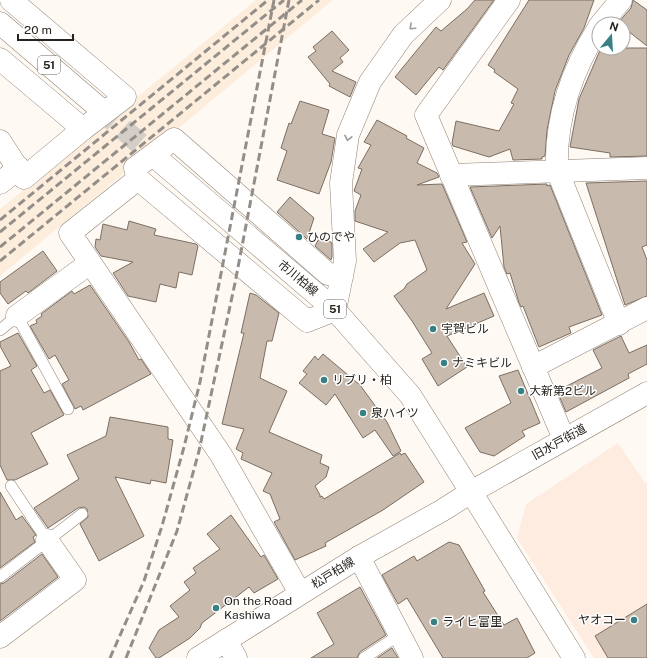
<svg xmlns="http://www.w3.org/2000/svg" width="647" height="658" viewBox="0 0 647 658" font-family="'Public Sans','Noto Sans JP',sans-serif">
	<rect width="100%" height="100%" fill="#fff9f3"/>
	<path fill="#feece1" d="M618,443l27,40 2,-1v176h-53l-77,-120 9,-34z"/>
	<path fill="#fdeddd" d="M256,0h77l-333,276v-67z"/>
	<g fill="#c8baad" stroke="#7b6f63">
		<path d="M475,0h19l-51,70 -4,-3 -23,28 -21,-18 41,-50 5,4 26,-22z"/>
		<path d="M529,0h65l-10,28 -15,27 -14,36 -8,39 -2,26 -3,1v2l-29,1 -3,-11 -21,8 -36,-11 -1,-3 4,-22 43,10 15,-27 -3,-1 7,-14 -24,-17 1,-2 -7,-5z"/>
		<path d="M633,0l14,10v36l-24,-19v-3l-5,-1 13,-15z"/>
		<path d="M332,31l17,19 -9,8 3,4 -11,9 24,11 -6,15 -21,-11 1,-2 -22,-27 8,-6 -3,-4z"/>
		<path d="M601,48h46v108l-37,1v-4l-40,-6 9,-48z"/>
		<path d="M300,101l29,9 -7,24 13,4 -4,24 -12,32 -42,-14 10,-29 -6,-3 8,-25 2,1z"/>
		<path d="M377,120l30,16 -1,2 18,10 -7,15 20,10 2,4 -22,8 25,-1 25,58 -5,1 13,21 -29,45 38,-16 10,23 -47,20 20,31 -29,19 -16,-27 10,-6 -20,-32 -18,-25 10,-7 3,-5 20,-14 -12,-30 -15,3 -26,19 -11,-13 25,-17 -33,-11v-10l6,-16 -7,-4 8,-22 -4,-1 13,-23 -7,-3z"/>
		<path d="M647,181v64l-5,2 5,13v36l-22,9 -39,-122z"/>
		<path d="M547,184v2l3,-1 52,130 -33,12 2,6 -32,14 -16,-41 -2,1 -2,-4 -9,-30 -3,1 -3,-7 -4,-41 -8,12 -22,-51z"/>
		<path d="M290,197l24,21 -7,21 -30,-27z"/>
		<path d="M129,221l27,8 -2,6 42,9 2,2 -6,29 -13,-3 -3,16 -16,-4 -4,18 -28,-6 -15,-23 20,-11 -32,-6 -6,-9 1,-8 4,1 3,-16 24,6z"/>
		<path d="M321,235l11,8v14l-1,3 -16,-14z"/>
		<path d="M43,251l14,20 -29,22 -2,-2 -18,13 -8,-11v-11z"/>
		<path d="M90,285l39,57 10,18 2,-1 10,15 -68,36 -2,-4 -6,3 -13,-25 7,-4 -14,-25 -6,4 -19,-33 7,-3 -1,-3 6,-4 -1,-2 31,-23 2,3z"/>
		<path d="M250,293l6,2 23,18 -7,28h-5l-7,37 27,13 -18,41 53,23 -2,8 9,4 -3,10 -11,9 5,9v2l2,-1 2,3 76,-46 1,2 4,-2 19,29 -41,28 -58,33 1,3 -31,14 -21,-38 6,-3 -10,-25 -7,-3 9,-18 -31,-14 2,-6 -7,-4 8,-20 -22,-5 22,-91h-3z"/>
		<path d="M18,333l19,33 -6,4 13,23 6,-3 14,25 -33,18 17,31 -33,16h-8l-7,-15v-94l11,-5 -11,-20v-4z"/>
		<path d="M621,336l8,17 18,-8v19l-19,10 1,4 -63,34 -9,-21 45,-23 -9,-18z"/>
		<path d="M323,354l37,31 27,37 14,29 -8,5 -18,-26 -12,8 -28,-44 -9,11 -27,-22 8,-9 -4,-3 12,-15 3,4z"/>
		<path d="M518,370l22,53 -18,8 3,5 -31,20 -14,-4 -15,-24 46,-25 -12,-27z"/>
		<path d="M110,417l58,10v12l5,1 -7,43 -15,-3 -1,4 -35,-7 29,59 -45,25 -19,-37 8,-7 -1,-8 -3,-2 -6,1 -30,20 -14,-20 45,-29 -12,-24 39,-19z"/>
		<path d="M0,492l16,28 6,-4 14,19 -3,2 2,5 -35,26z"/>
		<path d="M231,515l30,42 3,-2 14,24 -24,14 -5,-6 -47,36 -2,5 -10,10 -31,20h-3l-7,-10 10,-18 20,-13 -9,-11 20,-16 -6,-8 12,-9 -3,-5 27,-19 -13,-15z"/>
		<path d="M449,542l10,3 26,46 -2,1 21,33 13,-7 18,35 -8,5h-84l-36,-60 -9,6 -16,-29 32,-19 3,5z"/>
		<path d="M42,554l16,23 -58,44v-37l4,-1z"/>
		<path d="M360,587l26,48 -26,17 -3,6h-46l23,-14 -17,-31z"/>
		<path d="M647,604v54h-39l-13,-22z"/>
		<path d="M392,648l6,10h-21z"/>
	</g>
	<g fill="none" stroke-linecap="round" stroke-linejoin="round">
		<path stroke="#d4cec8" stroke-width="22" stroke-dasharray="22 11" stroke-linecap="butt" d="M98,107l63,55"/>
		<g stroke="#908377" stroke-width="12">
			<g id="lane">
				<path d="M0,330l17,-14 51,93"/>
				<path d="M11,486l36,54"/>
				<path d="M0,577l82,-63"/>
				<path d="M364,658l35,-23"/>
			</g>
		</g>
		<g stroke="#908377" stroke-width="23">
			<g id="street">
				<path d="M11,0l114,97 -42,32"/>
				<path d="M509,0l-83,115 138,324"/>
				<path d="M601,24l20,-24"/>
				<path d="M599,27c-27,43 -44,92 -42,143l62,154"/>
				<path d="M0,59l83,70 -59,49 -24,-37"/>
				<path d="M451,175l196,-7"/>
				<path d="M138,179l-68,54 151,222 79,138"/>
				<path d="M0,183l19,-15"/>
				<path d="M342,277l-14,-3 -154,-135 -39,29 3,11 169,142 28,-11 10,-49 -4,-78 7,-48 22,-53 33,-47 37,-35"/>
				<path d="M17,316l73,-53"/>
				<path d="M533,367l114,-59"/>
				<path d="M359,557l53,101"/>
				<path d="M0,637l75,-57 -28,-40"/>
				<path d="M226,640l10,18"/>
			</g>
		</g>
		<g stroke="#908377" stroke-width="23">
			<path id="secondary" d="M198,658l161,-101 84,-47 28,-18 103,166"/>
		</g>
		<g stroke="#908377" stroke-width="23">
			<g id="primary">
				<path d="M0,23l98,84"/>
				<path d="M161,162l174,148 75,85 61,97 176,-99"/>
			</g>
		</g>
		<use href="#lane" stroke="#fff" stroke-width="11"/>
		<use href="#street" stroke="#fff" stroke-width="22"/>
		<use href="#secondary" stroke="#fff" stroke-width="22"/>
		<use href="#primary" stroke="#fff" stroke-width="22"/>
		<g stroke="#948e89" stroke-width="3" stroke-dasharray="8 4" stroke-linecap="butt">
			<path d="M0,220l268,-220"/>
			<path d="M0,232l284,-232"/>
			<path d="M0,247l302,-247"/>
			<path d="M0,261l319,-261"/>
			<path d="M110,658l34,-77 18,-55 22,-79 16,-65 74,-382"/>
			<path d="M126,658l51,-127 22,-80 36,-168 54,-283"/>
		</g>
	</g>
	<defs><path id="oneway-chevron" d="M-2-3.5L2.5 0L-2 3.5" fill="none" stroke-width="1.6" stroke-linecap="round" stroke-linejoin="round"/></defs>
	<g stroke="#9e9c99">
		<use href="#oneway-chevron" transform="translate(412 27) rotate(137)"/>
		<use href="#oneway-chevron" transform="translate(348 138) rotate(102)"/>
	</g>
	<g fill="#388083" stroke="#fff" stroke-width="1.5">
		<circle cx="299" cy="237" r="4"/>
		<circle cx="433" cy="329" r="4"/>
		<circle cx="444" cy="363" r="4"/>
		<circle cx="324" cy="380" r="4"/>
		<circle cx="521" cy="391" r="4"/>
		<circle cx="363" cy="413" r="4"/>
		<circle cx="216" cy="608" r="4"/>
		<circle cx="634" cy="620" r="4"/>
		<circle cx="434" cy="622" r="4"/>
	</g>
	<g text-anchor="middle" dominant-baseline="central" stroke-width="3" stroke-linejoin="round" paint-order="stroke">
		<g fill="#fff" stroke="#686461" stroke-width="1">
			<rect x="38" y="56" width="22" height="18" rx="3"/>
			<rect x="324" y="300" width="22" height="18" rx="3"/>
		</g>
		<g font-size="11" font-weight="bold" fill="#27221d">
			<text x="49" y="65">51</text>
			<text x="335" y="309">51</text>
		</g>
		<g font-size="12" fill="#27221d" stroke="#fff" text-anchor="start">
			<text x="307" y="237">ひのでや</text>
			<text x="441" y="329">宇賀ビル</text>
			<text x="452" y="363">ナミキビル</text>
			<text x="332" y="380">リブリ・柏</text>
			<text x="529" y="391">大新第2ビル</text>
			<text x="371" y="413">泉ハイツ</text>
			<text x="224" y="601">On the Road<tspan x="224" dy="14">Kashiwa</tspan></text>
			<text x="626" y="620" text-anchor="end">ヤオコー</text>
			<text x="442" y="622">ライヒ富里</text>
		</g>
		<g font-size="12" fill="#27221d" stroke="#fff">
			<text transform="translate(298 278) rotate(40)">市川柏線</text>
			<text transform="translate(559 442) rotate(-29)">旧水戸街道</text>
			<text transform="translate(333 573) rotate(-32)">松戸柏線</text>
		</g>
	</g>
	<g transform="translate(611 36) rotate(18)"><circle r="19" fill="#ffffff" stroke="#a9a7a5"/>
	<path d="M0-3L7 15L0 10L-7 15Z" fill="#388083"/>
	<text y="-6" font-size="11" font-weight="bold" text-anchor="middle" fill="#27221d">N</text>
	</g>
	<path d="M18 34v6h55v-6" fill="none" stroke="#27221d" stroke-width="2"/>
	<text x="24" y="34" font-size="12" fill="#27221d" stroke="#ffffff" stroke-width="3" paint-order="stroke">20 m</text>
</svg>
